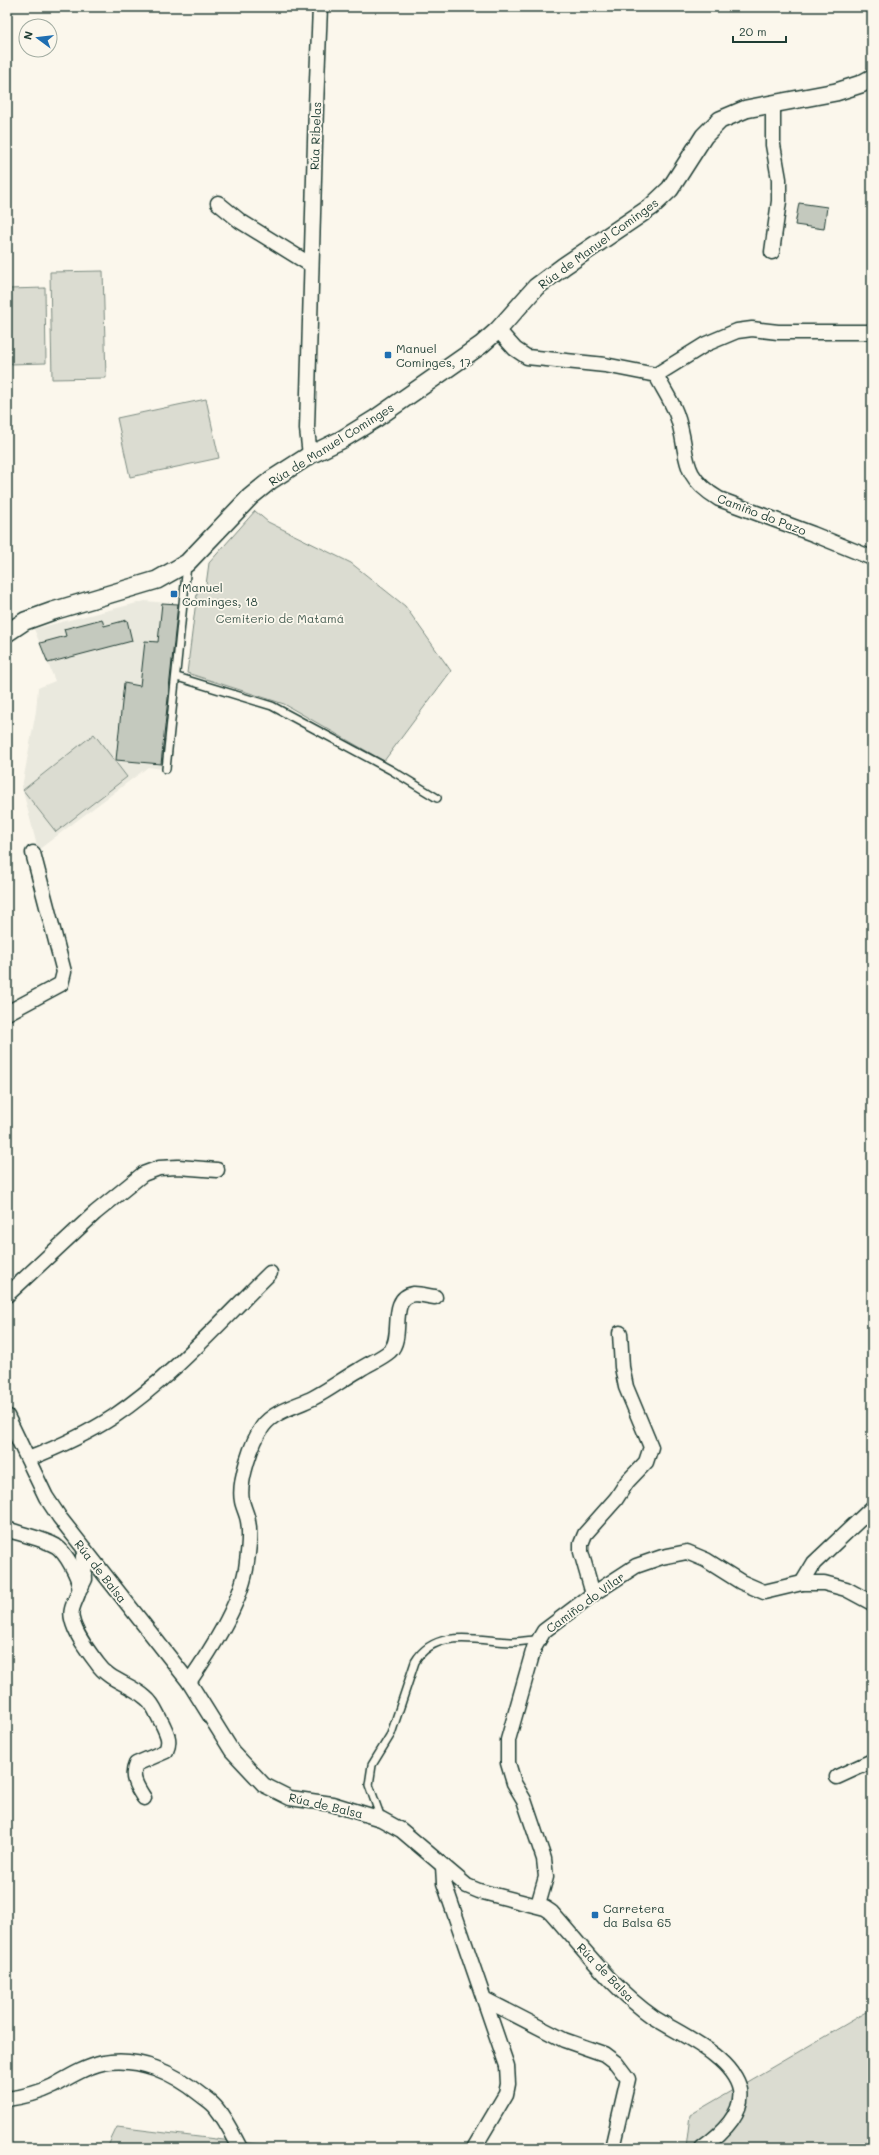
<svg xmlns="http://www.w3.org/2000/svg" width="879" height="2155" viewBox="0 0 879 2155" font-family="Mali,sans-serif">
	<rect width="100%" height="100%" fill="#fbf7ec"/>
	<filter id="ink" filterUnits="userSpaceOnUse"><feTurbulence type="fractalNoise" baseFrequency=".025" numOctaves="2"/><feDisplacementMap in="SourceGraphic" scale="8" xChannelSelector="R" yChannelSelector="G"/><feConvolveMatrix kernelMatrix="1 2 1 2 8 2 1 2 1" color-interpolation-filters="sRGB"/></filter>
	<g filter="url(#ink)">
		<path fill="#eae9de" d="M145,601l34,3 -16,165 -15,-2 -110,83 -16,-63 14,-76 2,-23 17,-7 -21,-52z"/>
		<g fill="#dbdcd1" stroke="#7d8c82">
			<path d="M103,271l3,107 -54,1 -2,-107z"/>
			<path d="M45,288l1,75 -36,1 -2,-75z"/>
			<path d="M206,399l13,59 -89,19 -13,-59z"/>
			<path d="M255,511l13,11 83,41 54,43 46,65 -67,90 -100,-57 -97,-31 10,-80 9,-8 3,-22z"/>
			<path d="M94,734l33,43 -71,55 -33,-42z"/>
			<path d="M872,2009v139h-186l4,-33z"/>
			<path d="M117,2127l172,21h-182z"/>
		</g>
		<g fill="#c4c9be" stroke="#1f3d34">
			<path d="M799,203l28,4 -3,22 -29,-4z"/>
			<path d="M162,603l16,1 -17,160 -45,-4 8,-77 16,3 5,-45 13,1z"/>
			<path d="M102,619l2,7 23,-6 5,21 -84,22 -8,-20 26,-7 -2,-7z"/>
		</g>
		<g fill="none" stroke-linecap="round" stroke-linejoin="round">
			<g stroke="#1f3d34" stroke-width="10">
				<g id="service">
					<path d="M177,677l95,29 119,64 46,28"/>
					<path d="M166,769l21,-204"/>
					<path d="M381,1818l-12,-33 3,-20 19,-31 24,-72c20,-35 64,-21 96,-20 9,0 18,-2 28,-2"/>
				</g>
			</g>
			<g stroke="#1f3d34" stroke-width="17">
				<g id="minor">
					<path d="M218,203l22,18 71,44"/>
					<path d="M772,252l7,-51v-22l-6,-34v-42"/>
					<path d="M498,330l17,19 12,8 78,8 51,10c6,12 15,25 20,38 15,40 0,60 43,86l94,35 59,24"/>
					<path d="M656,375l50,-31 31,-13 15,-2 26,3h94"/>
					<path d="M310,455l-3,-26 9,-323 4,-99"/>
					<path d="M7,1013l54,-29 3,-12 -31,-119"/>
					<path d="M7,1295l88,-82 48,-39 16,-6 19,-1 39,3"/>
					<path d="M7,1416l39,81 14,21 129,164 43,69 32,34 26,13 42,6 49,15 20,11 66,56 12,5 66,17 6,4c32,36 62,77 102,105 26,17 80,39 87,73 4,24 -20,45 -38,58"/>
					<path d="M28,1459c28,-11 59,-25 85,-42 58,-39 107,-95 157,-144"/>
					<path d="M7,1529c15,6 35,9 49,17 9,6 25,32 23,44 -2,10 -10,18 -7,29 3,15 16,32 25,44 12,18 34,21 49,35 8,6 11,17 16,25 5,11 9,17 4,28l-30,13c-6,13 1,23 8,34"/>
					<path d="M802,1583l12,-20 58,-55"/>
					<path d="M81,1587l4,-8 -2,-22 4,-4"/>
					<path d="M593,1594l-12,-42v-8l4,-10 31,-35 11,-17 19,-20 5,-15 -25,-60 -4,-20 -2,-34"/>
					<path d="M189,1682c22,-32 50,-75 57,-113 2,-15 5,-33 2,-48 -1,-7 -5,-14 -6,-20 -4,-19 10,-60 21,-75 11,-15 34,-20 50,-28 16,-8 30,-19 46,-28 10,-7 22,-11 31,-19 15,-14 -3,-53 24,-57 6,0 14,2 21,3"/>
					<path d="M837,1777l35,-16"/>
					<path d="M443,1866l1,17 63,183 1,18 -2,10 -32,54"/>
					<path d="M538,1905l8,-28 -2,-18 -20,-59 -10,-17 -6,-20v-23l26,-92 10,-17 49,-37 43,-28 26,-9 25,-5 19,8 35,22 23,10 38,-9h22l22,6 26,14"/>
					<path d="M484,1999l80,41 40,14 12,9 12,16 -16,69"/>
					<path d="M7,2099c15,-2 32,-6 46,-13 16,-9 32,-19 50,-23 36,-7 71,10 98,32 5,4 12,8 16,14 9,11 16,26 23,39"/>
				</g>
			</g>
			<g stroke="#1f3d34" stroke-width="20">
				<path id="tertiary" d="M7,633l18,-12 28,-10 104,-31 30,-17 63,-66 21,-17 39,-25 31,-15 34,-21 106,-74 17,-15 38,-43 28,-21 87,-59 19,-18 34,-53 16,-16 26,-11 90,-17 25,-8 11,-6"/>
			</g>
			<use href="#service" stroke="#fbf7ec" stroke-width="7"/>
			<use href="#minor" stroke="#fbf7ec" stroke-width="14"/>
			<use href="#tertiary" stroke="#fbf7ec" stroke-width="17"/>
		</g>
	</g>
	<g fill="#1f6fb2" stroke="#fbf7ec" stroke-width="1.5">
		<rect x="384" y="351" width="8" height="8" rx="2"/>
		<rect x="170" y="590" width="8" height="8" rx="2"/>
		<rect x="591" y="1911" width="8" height="8" rx="2"/>
	</g>
	<g text-anchor="middle" dominant-baseline="central" stroke-width="3.5" stroke-linejoin="round" paint-order="stroke">
		<g font-size="12" fill="#1f3d34" stroke="#fbf7ec">
			<text transform="translate(315 136) rotate(-88)">Rúa Ribelas</text>
			<text transform="translate(598 243) rotate(-36)">Rúa de Manuel Cominges</text>
			<text transform="translate(331 444) rotate(-32)">Rúa de Manuel Cominges</text>
			<text transform="translate(762 514) rotate(21)">Camiño do Pazo</text>
			<text transform="translate(101 1571) rotate(52)">Rúa de Balsa</text>
			<text transform="translate(585 1602) rotate(-36)">Camiño do Vilar</text>
			<text transform="translate(326 1805) rotate(13)">Rúa de Balsa</text>
			<text transform="translate(606 1972) rotate(46)">Rúa de Balsa</text>
		</g>
		<g font-size="12" fill="#1f3d34" stroke="#fbf7ec" text-anchor="start">
			<text x="396" y="348">Manuel<tspan x="396" dy="14">Cominges, 17</tspan></text>
			<text x="182" y="587">Manuel<tspan x="182" dy="14">Cominges, 18</tspan></text>
			<text x="603" y="1908">Carretera<tspan x="603" dy="14">da Balsa 65</tspan></text>
		</g>
		<g font-size="12" fill="#455d53" stroke="#fbf7ec">
			<text x="280" y="618">Cemiterio de Matamá</text>
		</g>
	</g>
	<rect width="879" height="2155" fill="none" stroke="#fbf7ec" stroke-width="24"/>
	<rect x="12" y="12" width="855" height="2131" fill="none" stroke="#1f3d34" stroke-width="1.5" filter="url(#ink)"/>
	<g transform="translate(38 38) rotate(285)"><circle r="19" fill="#fbf7ec" stroke="#a3ada2"/>
	<path d="M0-3L7 15L0 10L-7 15Z" fill="#1f6fb2"/>
	<text y="-6" font-size="11" font-weight="bold" text-anchor="middle" fill="#1f3d34">N</text>
	</g>
	<path d="M733 36v6h53v-6" fill="none" stroke="#1f3d34" stroke-width="2"/>
	<text x="739" y="36" font-size="12" fill="#1f3d34" stroke="#fbf7ec" stroke-width="3" paint-order="stroke">20 m</text>
</svg>
